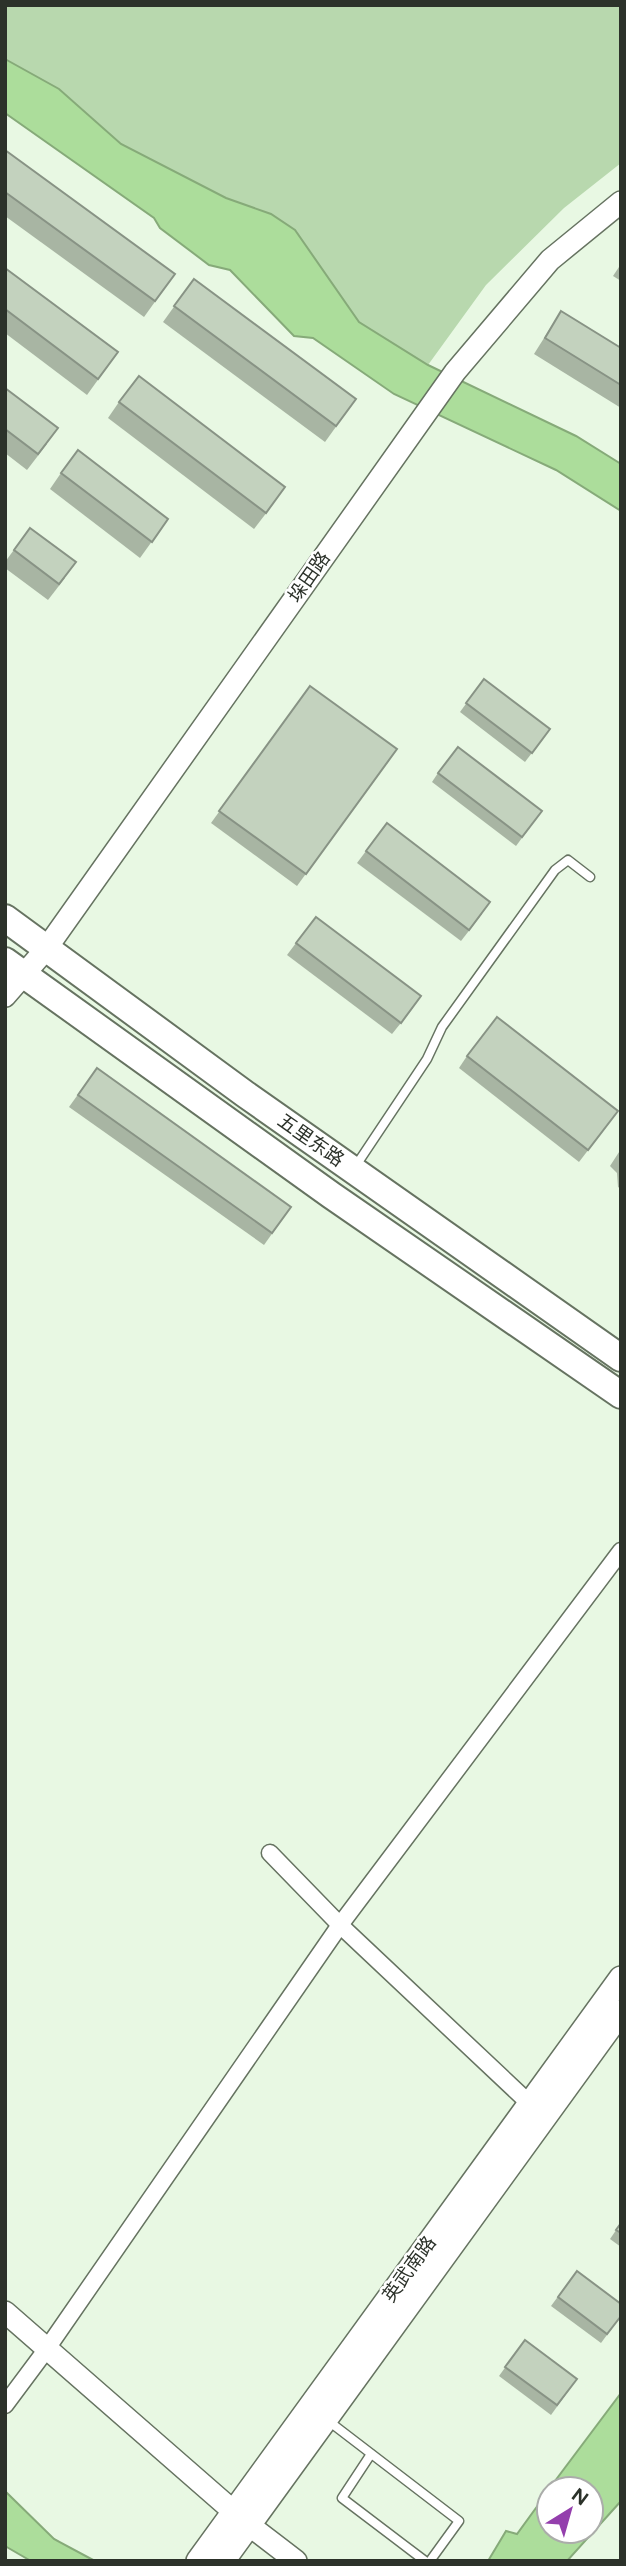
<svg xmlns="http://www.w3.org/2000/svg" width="626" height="2566" viewBox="0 0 626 2566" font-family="Figtree,'Noto Sans SC',sans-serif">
	<rect width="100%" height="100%" fill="#e8f8e3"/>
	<path fill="#b8d8ae" d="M5,5h616v158l-57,45 -78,77 -58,80 -69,-43 -64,-92 -24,-16 -45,-16 -105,-54 -62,-55 -54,-30z"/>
	<g fill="#acdd9b" stroke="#86aa79" stroke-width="2">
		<path d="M5,59l54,30 62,55 105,54 45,16 24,16 64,92 69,43 148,71 45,28v47l-65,-41 -162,-76 -81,-56 -19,-2 -64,-66 -21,-5 -49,-37 -6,-10 -149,-105z"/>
		<path d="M621,2393v108l-54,60h-79l18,-30 11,3 32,-44v41h42v-42h-42z"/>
		<path d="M5,2491l49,48 41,22h-64l-26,-15z"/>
	</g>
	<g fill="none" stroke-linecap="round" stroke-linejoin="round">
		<g stroke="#667361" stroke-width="11">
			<g id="service">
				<path d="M355,1167l72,-108 15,-32 113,-157 13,-10 22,17"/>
				<path d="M335,2426l124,95 -29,40"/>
				<path d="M371,2454l-29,44 83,63"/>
			</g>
		</g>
		<g stroke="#667361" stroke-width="19">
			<g id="minor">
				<path d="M270,1853l70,72 189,178"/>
				<path d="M5,2405l41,-55 294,-425 281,-374"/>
			</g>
		</g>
		<g stroke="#667361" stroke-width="24">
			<g id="tertiary">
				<path d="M5,996l41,-47 409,-577 95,-112 71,-58"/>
				<path d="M5,2312l244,213 47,36"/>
			</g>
		</g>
		<g stroke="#667361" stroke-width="26">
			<g id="secondary">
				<path d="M198,2561l423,-583"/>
				<path d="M223,2561l398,-549"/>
			</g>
		</g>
		<g stroke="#667361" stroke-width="30">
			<g id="primary">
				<path d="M5,918l240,176 376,264"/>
				<path d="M5,961l326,234 290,200"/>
			</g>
		</g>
		<use href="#service" stroke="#fff" stroke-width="8"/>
		<use href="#minor" stroke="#fff" stroke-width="16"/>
		<use href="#tertiary" stroke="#fff" stroke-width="21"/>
		<use href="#secondary" stroke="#fff" stroke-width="23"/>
		<use href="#primary" stroke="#fff" stroke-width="26"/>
	</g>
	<g fill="#a8b5a3">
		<path d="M5,150l170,124 -31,43 -139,-101z"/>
		<path d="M621,264v17l-8,-5z"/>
		<path d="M5,268l113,84 -31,43 -82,-62z"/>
		<path d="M194,279l162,120 -31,43 -162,-120z"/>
		<path d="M561,311l60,37v60l-87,-54z"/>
		<path d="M5,388l42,56 -20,26 -22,-17z"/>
		<path d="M119,402l155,101 -20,26 -146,-111z"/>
		<path d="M61,473l107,46 -28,39 -90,-69z"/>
		<path d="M30,528l35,50 -17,22 -43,-32v-6z"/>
		<path d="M484,679l66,50 -25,33 -65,-50z"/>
		<path d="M310,686l87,63 -100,137 -86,-63z"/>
		<path d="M438,773l104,38 -26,35 -84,-64z"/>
		<path d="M366,851l116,63 -21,27 -104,-78z"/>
		<path d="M296,943l117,65 -21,26 -105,-79z"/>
		<path d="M467,1056l142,67 -30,39 -120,-94z"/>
		<path d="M97,1068l194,139 -27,38 -195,-138z"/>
		<path d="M621,1149v40l-3,-2 -1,-14 -7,-7z"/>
		<path d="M621,2223v24l-11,-8z"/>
		<path d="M577,2271l44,45 -20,27 -50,-37z"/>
		<path d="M525,2340l52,39 -26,36 -52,-39z"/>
	</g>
	<g fill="#c3d2be" stroke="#889385" stroke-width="2">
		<path d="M5,150l170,124 -20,27 -150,-109z"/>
		<path d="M5,268l113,84 -20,27 -93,-70z"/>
		<path d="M194,279l162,120 -20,27 -162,-120z"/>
		<path d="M561,311l60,37v37l-76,-47z"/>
		<path d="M139,376l146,111 -19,26 -147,-111z"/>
		<path d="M5,388l53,40 -20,26 -33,-25z"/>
		<path d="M78,450l90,69 -16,23 -91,-69z"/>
		<path d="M30,528l46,34 -17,22 -45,-34z"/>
		<path d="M484,679l66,50 -18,24 -66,-50z"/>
		<path d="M310,686l87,63 -91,125 -87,-63z"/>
		<path d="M458,747l84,64 -20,26 -84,-64z"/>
		<path d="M387,823l103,79 -21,28 -103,-79z"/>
		<path d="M316,917l105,79 -20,27 -105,-80z"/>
		<path d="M497,1017l121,94 -30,39 -121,-94z"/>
		<path d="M97,1068l194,139 -19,26 -194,-138z"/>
		<path d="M621,2223v10l-5,-3z"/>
		<path d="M577,2271l44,33v12l-14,18 -49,-37z"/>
		<path d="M525,2340l52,39 -20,26 -52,-38z"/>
	</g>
	<g text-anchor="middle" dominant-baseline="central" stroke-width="5" stroke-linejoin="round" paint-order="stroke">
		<g font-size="19" fill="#2c322a" stroke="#fff">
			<text transform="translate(309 577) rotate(-55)">垛田路</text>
			<text transform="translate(311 1140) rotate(35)">五里东路</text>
			<text transform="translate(409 2269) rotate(-54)">英武南路</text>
		</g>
	</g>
	<rect width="626" height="2566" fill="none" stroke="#2c322a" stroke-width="14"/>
	<g transform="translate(570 2510) rotate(37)"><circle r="33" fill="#ffffff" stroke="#abadaa" stroke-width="2"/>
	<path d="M0-5L12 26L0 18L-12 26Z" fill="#943fad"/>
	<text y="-10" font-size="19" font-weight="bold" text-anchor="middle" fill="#2c322a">N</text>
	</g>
</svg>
